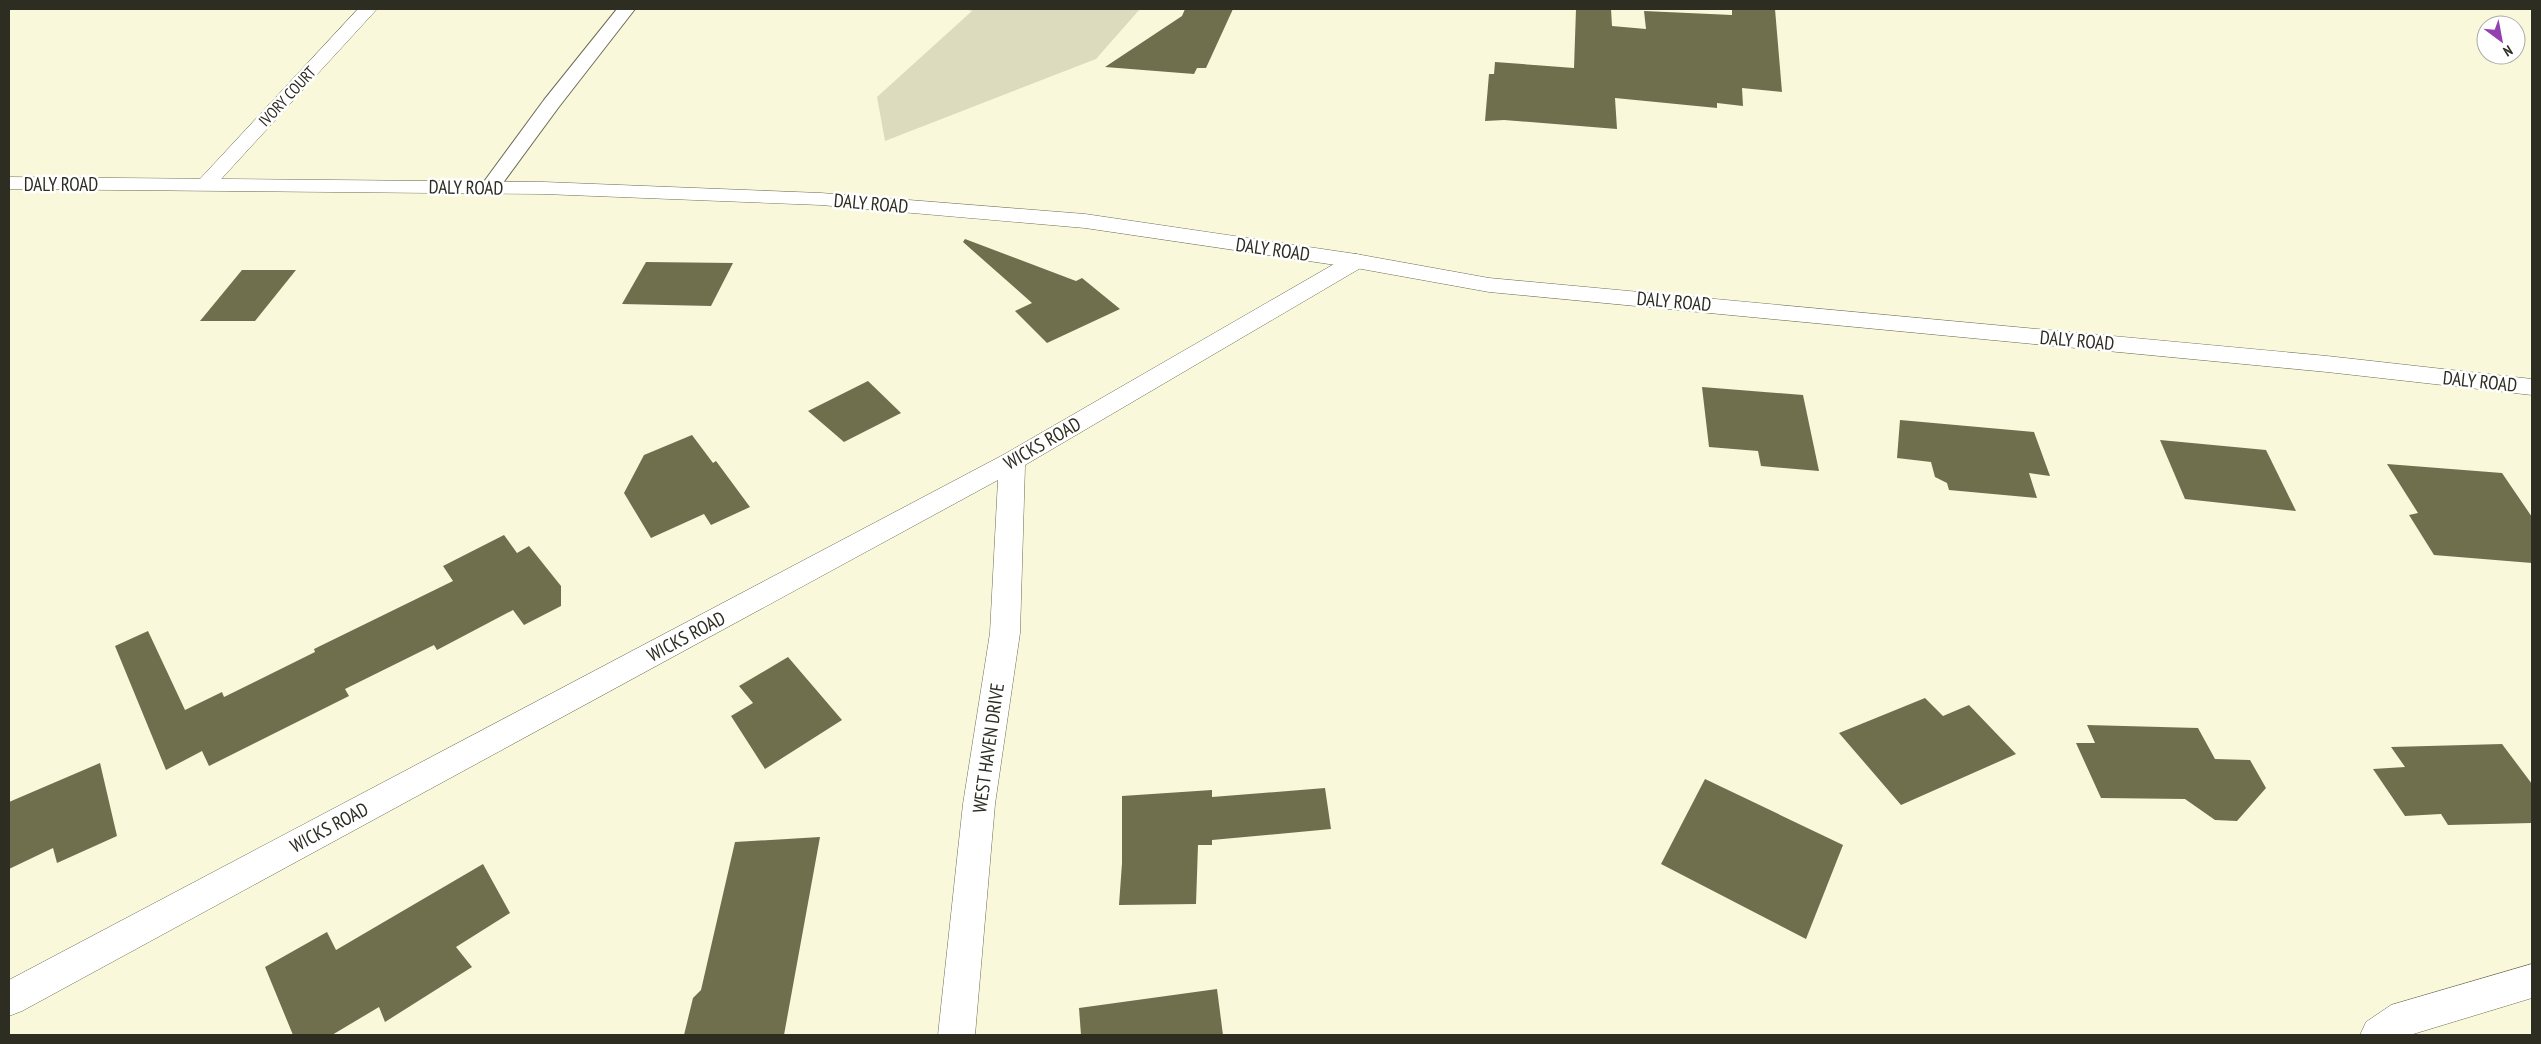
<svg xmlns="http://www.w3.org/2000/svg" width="2541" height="1044" viewBox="0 0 2541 1044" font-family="'PT Sans Narrow',sans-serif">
	<rect width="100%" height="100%" fill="#f9f8db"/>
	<path fill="#dcdbbd" d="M965,9h175l-44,50 -211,82 -8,-44 95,-86z"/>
	<g fill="#706f4d">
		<path d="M1185,9h48l-27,59h-9l-3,6 -89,-7 77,-51z"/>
		<path d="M1576,9h35l1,17 34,3 -2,-18 88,4v-6h43l7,83 -40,-4 1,18 -26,-3v5l-102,-10 2,31 -113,-9 -19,1 4,-47h5l1,-12 79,6z"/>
		<path d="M965,239l111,42 6,-3 38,31 -73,34 -32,-32 17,-8 -69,-61z"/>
		<path d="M646,262l87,1 -22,43 -89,-2z"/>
		<path d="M242,270h54l-41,51h-55z"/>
		<path d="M868,381l33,32 -57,29 -36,-31z"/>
		<path d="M1702,387l101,8 16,76 -58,-5 -3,-15 -49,-4z"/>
		<path d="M1900,420l134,12 16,44 -21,-3 8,25 -88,-8 -2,-7 -12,-6 -4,-15 -34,-4z"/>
		<path d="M692,435l21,28 3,-2 34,46 -39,18 -7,-11 -53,24 -27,-45 20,-38z"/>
		<path d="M2160,440l106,10 30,61 -111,-12z"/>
		<path d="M2387,464l115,9 30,44v46l-98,-8 -25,-40 9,-2z"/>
		<path d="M504,535l13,18 12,-7 32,40v20l-37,19 -11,-15 -76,40 -3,-5 -89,44 4,7 -140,70 -7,-15 -36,19 -51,-124 33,-15 37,79 37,-18 2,5 91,-45 -1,-3 139,-68 -10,-15z"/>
		<path d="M788,657l54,63 -77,49 -34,-53 22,-13 -14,-17z"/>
		<path d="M1925,698l18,18 26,-11 47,49 -115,51 -62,-72z"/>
		<path d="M2087,725l111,3 17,31 35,1 16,28 -29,33 -22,-1 -30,-21 -84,-1 -25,-55h19z"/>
		<path d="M2502,744l30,40v39l-84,2 -7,-11 -36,2 -32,-47 32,-2 -14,-20z"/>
		<path d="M100,763l17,73 -60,27 -4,-15 -44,21v-67z"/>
		<path d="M1705,779l138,66 -37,94 -145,-75z"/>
		<path d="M1325,788l6,41 -119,11v5h-14l-2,59 -77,1 3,-42v-67l90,-6v7z"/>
		<path d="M820,837l-36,198h-100l9,-37 8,-8 34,-148z"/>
		<path d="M483,864l27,49 -54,34 16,20 -87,55 -6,-15 -47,28h-39l-28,-68 62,-35 9,18z"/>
		<path d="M1217,989l6,46h-142l-2,-27z"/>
	</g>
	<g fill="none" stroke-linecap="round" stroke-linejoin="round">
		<g stroke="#6d6c52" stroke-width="2">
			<path id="service" d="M617,9h18l-77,99 -61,83h-14l-3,-4 3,-4 61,-83z"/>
		</g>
		<g stroke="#6d6c52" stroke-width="1">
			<g id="minor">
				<path d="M358,9h19l-164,179 -7,2 -7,-2 -4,-4 4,-4z"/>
				<path d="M1356,254l8,2 3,5 -3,5 -339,199 -5,168 -25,171 -20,231h-37l25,-231 27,-171 8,-153 -976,531 -13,5v-36l994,-525 345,-199z"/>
				<path d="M2532,964v34l-122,37h-50l6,-13 25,-17z"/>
			</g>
		</g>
		<g stroke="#6d6c52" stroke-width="1">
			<path id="tertiary" d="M9,177l535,5 277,11 264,21 271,40 133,24 838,78 205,23v16l-205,-23 -838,-80 -133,-24 -271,-40 -264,-23 -277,-11 -535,-5z"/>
		</g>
		<use href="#service" fill="#fff" fill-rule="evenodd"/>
		<use href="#minor" fill="#fff" fill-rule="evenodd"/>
		<use href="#tertiary" fill="#fff" fill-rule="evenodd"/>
	</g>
	<g text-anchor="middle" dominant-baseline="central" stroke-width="5" stroke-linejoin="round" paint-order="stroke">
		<g font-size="16" fill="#2e2d22" stroke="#fff">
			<text transform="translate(287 96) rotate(-47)">IVORY COURT</text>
		</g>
		<g font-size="19" fill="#2e2d22" stroke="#fff">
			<text x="61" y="184">DALY ROAD</text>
			<text transform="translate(466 187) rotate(1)">DALY ROAD</text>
			<text transform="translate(871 203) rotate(5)">DALY ROAD</text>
			<text transform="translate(1273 249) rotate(8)">DALY ROAD</text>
			<text transform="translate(1674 301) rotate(5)">DALY ROAD</text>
			<text transform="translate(2077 340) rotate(5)">DALY ROAD</text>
			<text transform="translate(2480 381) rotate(6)">DALY ROAD</text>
			<text transform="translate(1042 443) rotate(-30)">WICKS ROAD</text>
			<text transform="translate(686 636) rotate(-28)">WICKS ROAD</text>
			<text transform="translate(988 748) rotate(-82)">WEST HAVEN DRIVE</text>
			<text transform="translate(329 827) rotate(-28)">WICKS ROAD</text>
		</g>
	</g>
	<rect width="2541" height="1044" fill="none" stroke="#2e2d22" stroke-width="20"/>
	<g transform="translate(2501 40) rotate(148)"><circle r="24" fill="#ffffff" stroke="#ababa7"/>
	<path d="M0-4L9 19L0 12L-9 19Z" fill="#9241b0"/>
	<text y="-8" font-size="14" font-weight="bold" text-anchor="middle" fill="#2e2d22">N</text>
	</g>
</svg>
